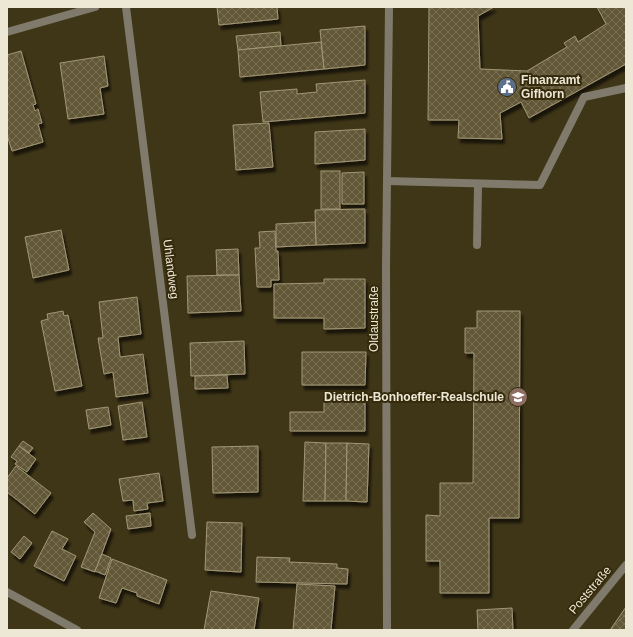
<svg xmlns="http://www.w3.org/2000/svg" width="633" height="637" viewBox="0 0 633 637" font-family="Arial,sans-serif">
	<defs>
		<pattern id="building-cross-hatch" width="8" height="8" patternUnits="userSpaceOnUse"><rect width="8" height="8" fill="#625838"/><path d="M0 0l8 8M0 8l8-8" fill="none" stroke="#797054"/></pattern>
		<filter id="shadow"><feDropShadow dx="2.5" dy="4.5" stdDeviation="1" flood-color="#0009"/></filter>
	</defs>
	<rect width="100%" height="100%" fill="#3f3517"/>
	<g fill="url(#building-cross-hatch)" stroke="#a29776" filter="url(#shadow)">
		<path d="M217,7h60l1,12 -59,6z"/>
		<path d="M429,7h65l-16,9 2,53 47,2 40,-24 -3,-4 11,-7 3,6 28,-18 -9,-17h29v57l-97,54 -8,-16 -21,11 2,26 -44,-1 1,-18h-31z"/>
		<path d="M365,26v39l-41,4 -4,-39z"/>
		<path d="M280,32l1,14 -43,4 -2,-14z"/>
		<path d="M321,42l3,27 -84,8 -2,-27z"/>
		<path d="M21,51l15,53 -3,1 2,6 3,-2 4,14 -4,1 5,18 -31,9 -5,-16v-80z"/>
		<path d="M104,56l4,30 -8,2 4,26 -36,5 -8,-56z"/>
		<path d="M365,80v33l-102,9 -3,-30 37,-3v5l20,-2 -1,-8z"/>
		<path d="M269,123l4,44 -37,3 -3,-45z"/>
		<path d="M365,129v31l-50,4v-32z"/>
		<rect x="321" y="171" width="19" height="38"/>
		<path d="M364,172v32h-22v-31z"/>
		<path d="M365,209v34l-49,2 -1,-35z"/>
		<path d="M315,222l1,23 -40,2v-23z"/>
		<path d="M61,230l8,40 -36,8 -8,-41z"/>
		<path d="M275,231l1,20h2l1,29h-8v7h-14l-2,-39h5l-1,-16z"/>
		<path d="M238,249l1,26h-22l-1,-25z"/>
		<path d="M239,275l2,36 -53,2 -1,-37z"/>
		<path d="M324,279h41v49l-41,1v-11h-50v-34l50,-1z"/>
		<path d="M137,297l4,37 -23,3 2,20 23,-3 5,39 -32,4 -3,-25 -9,2 -6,-36h5l-4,-36z"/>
		<path d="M63,311l1,5 4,-1 14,71 -27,5 -14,-70 7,-2 -1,-5z"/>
		<path d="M477,311h43l-1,207h-30v75h-49v-32h-14v-46l14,1v-33h33l1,-130h-9v-25h12z"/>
		<path d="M244,341l1,33 -54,2 -1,-33z"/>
		<path d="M302,352h64l-1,33h-63z"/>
		<path d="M227,375l1,13 -33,1v-13z"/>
		<path d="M365,398v33h-75v-19h34v-13z"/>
		<path d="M142,402l5,35 -24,3 -5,-34z"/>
		<path d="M108,407l3,18 -22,4 -3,-19z"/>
		<path d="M23,441l10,7 -4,5 -10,-7z"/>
		<path d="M305,442l21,1 -1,58h-22z"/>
		<path d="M326,443h21l-1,58h-21z"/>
		<path d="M347,443l22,1 -2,58 -21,-1z"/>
		<path d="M19,446l17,13 -9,13 -12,-8 2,-3 -6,-4z"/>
		<path d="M258,446v46l-45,1 -1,-46z"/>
		<path d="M16,466l35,27 -16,21 -28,-22v-14z"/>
		<path d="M159,473l4,28 -16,2 1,6 -14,2 -1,-11 -10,1 -4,-22z"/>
		<path d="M93,513l18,16 -16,43 -14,-5 14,-35 -11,-10z"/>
		<path d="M150,513l1,13 -23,3 -2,-13z"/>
		<path d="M207,522l35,1 -1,49 -36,-2z"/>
		<path d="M52,531l16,8 -6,10 14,7 -12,25 -30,-15z"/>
		<path d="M24,536l8,7 -12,16 -9,-7z"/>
		<path d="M102,554l9,4 -6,17 -10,-4z"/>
		<path d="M257,557l33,1 -1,4 48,2v4l11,1 -1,15 -91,-2z"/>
		<path d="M112,559l55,21 -8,24 -22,-8v-3l-15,-5 -6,15 -17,-5z"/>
		<path d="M297,584l38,2 -4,44h-38z"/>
		<path d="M211,591l48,7 -5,32h-50z"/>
		<path d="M626,607v23h-16z"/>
		<path d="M512,608l1,22h-35l-1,-20z"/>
	</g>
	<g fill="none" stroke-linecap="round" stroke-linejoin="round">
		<g stroke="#807a6c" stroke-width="8">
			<path d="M387,181l153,4 44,-88 42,-9"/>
			<path d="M477,245l1,-60"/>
		</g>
		<g stroke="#807a6c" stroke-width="8">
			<path d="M126,7l66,528"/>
			<path d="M7,32l88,-25"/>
			<path d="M7,592l70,38"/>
			<path d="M573,630l53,-65"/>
		</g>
		<path stroke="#807a6c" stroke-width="8" d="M387,630l-1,-364 3,-259"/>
	</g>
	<defs>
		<g id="civic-disc" transform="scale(1)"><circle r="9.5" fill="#5c6f8a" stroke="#352b0c"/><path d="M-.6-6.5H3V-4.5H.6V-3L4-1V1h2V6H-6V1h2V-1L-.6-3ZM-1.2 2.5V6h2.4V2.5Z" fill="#fff"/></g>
		<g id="school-disc" transform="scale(1)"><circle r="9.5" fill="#8d6e63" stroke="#352b0c"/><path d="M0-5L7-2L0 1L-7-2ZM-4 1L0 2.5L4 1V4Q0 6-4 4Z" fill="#fff"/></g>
	</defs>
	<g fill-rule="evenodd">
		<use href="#civic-disc" x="507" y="87"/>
		<use href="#school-disc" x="518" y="397"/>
	</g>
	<g text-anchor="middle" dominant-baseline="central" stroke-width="4" stroke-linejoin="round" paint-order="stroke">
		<g font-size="12" font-weight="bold" fill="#ede7d5" stroke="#352b0c" text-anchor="start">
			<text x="521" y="80">Finanzamt<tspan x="521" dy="14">Gifhorn</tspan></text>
			<text x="504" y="397" text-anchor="end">Dietrich-Bonhoeffer-Realschule</text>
		</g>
		<g font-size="12" fill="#ede7d5" stroke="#352b0c">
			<text transform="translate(171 269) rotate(83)">Uhlandweg</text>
			<text transform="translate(374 319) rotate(-90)">Oldaustraße</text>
			<text transform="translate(590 590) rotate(-50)">Poststraße</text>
		</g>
	</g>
	<rect width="633" height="637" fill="none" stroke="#ede7d5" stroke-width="16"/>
</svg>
